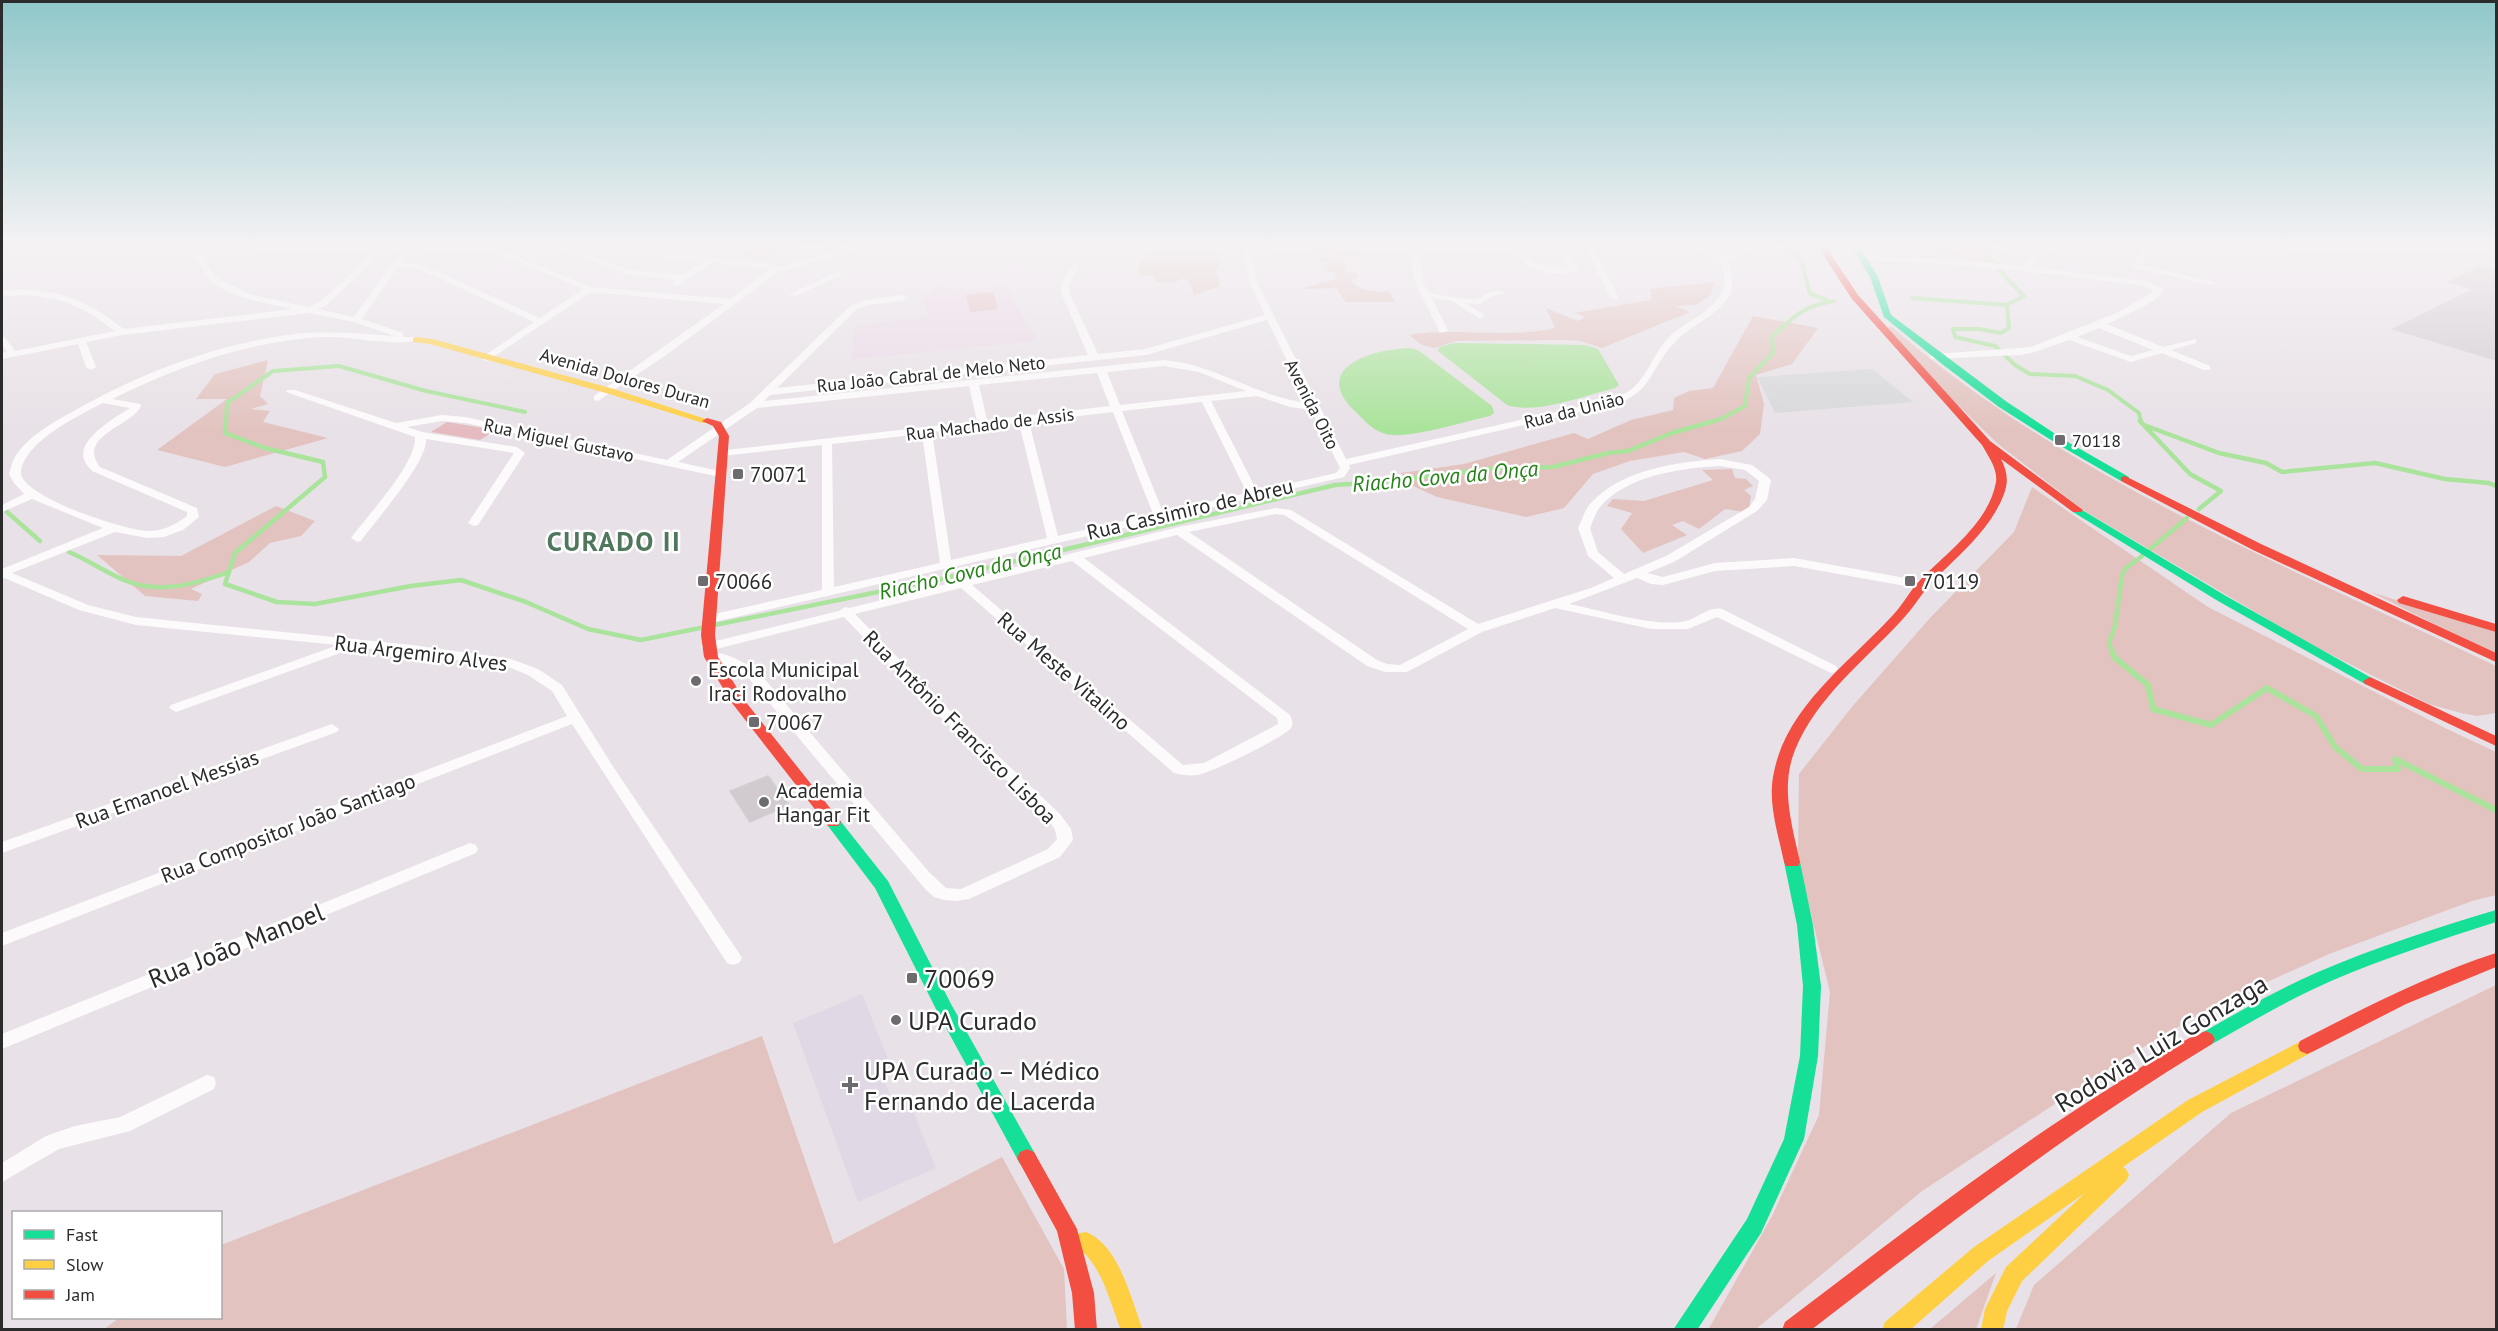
<svg xmlns="http://www.w3.org/2000/svg" width="2498" height="1331" viewBox="0 0 2498 1331" font-family="'PT Sans',sans-serif">
	<rect width="100%" height="100%" fill="#e8e1e7"/>
	<path fill="#d7d8da" d="M1872,369l41,33 -138,11 -18,-36z"/>
	<path fill="#ead7e6" d="M1006,286l31,55 -185,18 2,-33 74,-9 -3,-13 -7,-3 21,-14 28,4z"/>
	<path fill="#e1d8e6" d="M862,994l29,73 -11,4 14,33 14,-5 28,69 -78,34 -65,-179z"/>
	<g fill="#e2c3bf">
		<path d="M708,244h146l-17,4 -51,-3 -20,13h-21l-1,-10z"/>
		<path d="M1322,244h25l2,1h-14l1,6 21,1 1,7 -14,1 4,9 -4,3 13,1v5l-7,2c11,12 23,12 39,11l6,11h-49l-10,-14 -36,1 37,-10 -3,-7 -8,-1 4,-9 -15,-2 7,-2 -6,-8 10,-2z"/>
		<path d="M1938,244h62l-15,8 1,6 12,5 -25,-2 -1,-2 -31,-6z"/>
		<path d="M1195,251l22,2 4,10 -5,7 4,16 -26,9 -4,-12 -8,-5 -8,5 -17,-1 -3,-6 -15,-1v-13l10,-3 -2,-5z"/>
		<path d="M1714,282l-3,13 -15,10 -21,1 15,6 -88,36 -21,-7 -14,-1 -110,1 -23,7 -12,-3 -13,-10c49,-8 99,4 146,-7l-9,-20 32,13 7,-4 -11,-4 78,-13 -2,-11z"/>
		<path d="M1753,316l65,12 -26,36 -36,11 8,29 -4,30 -18,17 -37,8 -21,-7 -54,9 -37,13 -29,34 -38,9 -89,-20 -28,-13 -8,-11 63,-9 110,-31 14,6 43,-19 42,-10 1,-12 15,-7 24,-3z"/>
		<path d="M1886,327h6c176,153 396,239 604,339v47l-19,3 -16,-3 -32,-9 -123,-62 -220,-130 -88,-68 -44,-43z"/>
		<path d="M268,360l-8,36 8,8 -17,5 19,2 -7,11 65,16 -103,29 -68,-17 70,-51h-31l19,-25z"/>
		<path d="M1732,469l3,9 11,1 7,7 -9,4 7,6 -2,13 -5,3 -19,-3 -26,20 -16,-8 -11,4 15,10 -44,18 -22,-24 11,-16 -25,-7 6,-7 31,2 69,-21 -11,-10z"/>
		<path d="M2032,487l176,120 239,122 49,23v143l-24,6 -143,53 -115,52 -89,52 -203,133 -166,138 -48,1 63,-112 48,-103 11,-123 -32,-131 1,-87 52,-66 79,-90 84,-86z"/>
		<path d="M276,506l39,15 -14,15 -31,7 -21,19 -58,27 11,5 -4,7 -53,-5 -48,-41 84,1z"/>
		<path d="M2371,592l125,40v22l-16,-7z"/>
		<path d="M2496,985v344h-480l18,-44 197,-172z"/>
		<path d="M762,1036l72,208 168,-87 62,112 3,60 -964,1 16,-12h101l1,-73z"/>
		<path d="M1996,1273l-20,56h-46z"/>
	</g>
	<g fill="#e5bbbf">
		<path d="M993,292l5,17 -28,3 -4,-17z"/>
		<path d="M447,422l49,8 -16,10 -49,-8z"/>
	</g>
	<g fill="#aae39b">
		<path d="M1454,343l132,2 12,4 21,36 -4,3c-29,7 -79,27 -108,17l-69,-54 1,-4z"/>
		<path d="M1410,348l8,2 74,56 2,7 -4,3c-24,5 -83,24 -104,18 -13,-3 -21,-13 -30,-22 -47,-44 16,-63 54,-64z"/>
	</g>
	<g fill="none" stroke-linecap="round" stroke-linejoin="round">
		<g stroke="#aae39b" stroke-width="4">
			<path d="M1776,244l25,15 9,35 17,6"/>
			<path d="M1912,298l95,7 17,-9 -26,-27 4,-4 -13,-6 -2,-6 18,-9"/>
			<path d="M2007,305l2,23 -8,5 -22,-4h-26l2,8 40,9 20,19 15,9 45,2 33,14 31,23 2,9"/>
			<path d="M226,422l1,-19 46,-32 66,-5 87,25 99,21"/>
			<path d="M1709,422l12,-3 24,-13 4,-28 24,-25 -1,-16c22,-21 31,-31 62,-36"/>
		</g>
		<g stroke="#aae39b" stroke-width="4.5">
			<path d="M226,421l-1,12 40,15 58,14 2,15 -90,76 -10,31 52,18 38,2 96,-18 50,-6 65,22 62,27 53,11 296,-60 398,-95 46,-3 105,-13 67,-2 55,-14 20,-2 44,-18 42,-12"/>
			<path d="M2140,421l50,53 31,17 -22,18"/>
			<path d="M2144,425l75,28 47,10 16,9 93,-9 70,16 44,4 7,3"/>
			<path d="M7,512l33,29"/>
			<path d="M2150,549l37,-31"/>
			<path d="M69,552c19,8 36,20 55,28 35,15 71,4 105,-8"/>
			<path d="M2112,652l-3,-9 6,-17 7,-51 4,-7 16,-12"/>
		</g>
		<path stroke="#aae39b" stroke-width="6" d="M2112,651l2,6 34,28 5,24 58,16 56,-37 49,28 19,31 27,22h36l-3,-10 101,51"/>
	</g>
	<g fill="#d1cbcf" stroke="#d3cdd2" stroke-width="1.5">
		<path d="M2481,266l15,4v90l-103,-31 81,-40 -26,-7z"/>
		<path d="M768,776l21,29 -39,17 -20,-31z"/>
	</g>
	<g fill="none" stroke-linecap="round" stroke-linejoin="round">
		<g fill="#fcfafb" fill-rule="evenodd">
			<path d="M204,244h8l-8,13 10,18 7,5 31,15 56,12 13,-6 61,-57h8l-63,61 -9,4 36,8 38,-54 22,-19h8l-20,19 19,1 119,54 43,-29 -107,-45h10l105,43 139,12 40,-30 -57,-6 -37,23 -4,-3 3,-3 -50,-6 -78,-30h10l72,26 53,5 22,-13 -36,-4 -41,-14h11l31,10 95,9 14,4 80,-23h11l-1,2 -91,27 -111,82 -68,46 -4,-1v-4l130,-92 -133,-12 -104,69 -3,-1v-4l50,-34 -117,-54h-20l-35,51 41,14v4h12v4c-27,5 -62,-5 -92,-4 -74,4 -145,29 -211,62l28,5 1,2c-9,20 -65,30 -41,61l97,41 2,9 -16,13 -19,7 -17,1 -32,-6 -103,41 76,32 48,12 277,28 98,14 27,10 24,16 52,83 125,185 3,5 -3,5 -6,2 -6,-2 -155,-239 -570,222v-13l565,-217 -15,-25 -24,-16 -20,-8 -151,-20 -181,65 -7,-4 2,-3 167,-60 -202,-20 -57,-15 -77,-33v-8l101,-41 -71,-29 -30,13v-7l22,-11 -10,-11 -5,-9c2,-5 3,-13 6,-17 12,-20 37,-34 57,-45 68,-39 144,-68 223,-78 34,-4 66,0 100,2l-41,-14 -45,-9 -187,22 -36,7 10,25 -5,3 -5,-3 -8,-23 -76,15v-6l5,-1 -5,-7v-9l3,1 10,14 100,-20c-39,-30 -64,-38 -113,-35v-6c52,-3 80,7 122,39l169,-20c-24,-5 -68,-12 -85,-31 -5,-6 -8,-14 -12,-21zM103,403l27,5c-14,9 -53,31 -46,51 1,5 6,9 8,12l95,41v4c-12,9 -22,14 -37,15 -22,1 -131,-35 -129,-59 3,-30 58,-57 82,-69z"/>
			<path d="M1241,244h8l9,40 88,175 250,-56c13,-3 28,-7 38,-16 15,-14 21,-36 35,-50 15,-15 40,-23 51,-42 7,-11 4,-23 0,-36l-36,-15c15,0 29,11 41,11 16,-1 29,-13 46,-11l-43,15c5,14 8,27 -1,40 -13,19 -38,27 -53,44 -23,24 -20,45 -54,60l-271,62 1,3 -6,9 -4,1 -630,145 -6,-4 1,-3 117,-26v-145l-100,11 -5,-3 1,-2 259,-30 -8,-35 -212,22 -79,54 46,10v4l-4,1 -255,-54 -23,-2 -35,6 15,5 95,15 8,6 -47,72 -4,1 -6,-3 46,-70 -88,-14c2,23 -50,81 -65,102l-4,1 -6,-4c17,-23 66,-75 64,-101l-129,-45 1,-2h8l101,33 46,-8 23,2 202,43 83,-57 100,-97 16,-6 36,-5 4,3 -4,3 -34,4 -12,5 -79,78 311,-33 -27,-63c0,-9 6,-24 14,-28l4,2 -10,19v7l29,62 47,-5 120,-34 -15,-31zM1267,320l41,83c-51,-6 -91,-38 -144,-43l-400,41 6,-6 376,-40zM1164,366l35,6 47,19 -126,14 -13,-33zM1097,373l13,33 -123,14 -8,-35zM1257,396l33,11 21,3 29,58 -4,5 -79,18 -46,-90zM1202,402l45,91 -84,19 -41,-101zM1113,412l40,102 -95,22 -29,-114zM1019,423l28,115 -96,22 -19,-128zM922,434l18,129 -106,24 -2,-143z"/>
			<path d="M1411,244h8l5,41 6,8c13,2 31,7 44,6 12,-1 18,-14 31,-6l-12,3 -13,8 -15,-1 18,11 1,2 -4,3 -28,-18 -20,-3 16,33 -8,2c-7,-16 -16,-31 -23,-47 -6,-11 -5,-29 -6,-42z"/>
			<path d="M1507,244h8l21,20 33,3 -19,-23h8l14,13 7,13c-9,6 -37,3 -48,-2 -8,-4 -18,-17 -24,-24z"/>
			<path d="M1584,244h8l26,53 -1,2 -7,-2z"/>
			<path d="M2049,244h9l-13,9 -13,14 114,14 17,7 1,2 -7,8 -14,9 -36,17 56,23 33,-8v4l-25,7 39,16v4h-6l-42,-17 -31,9 -62,-22 -34,12 -15,3 -88,4 -2,-2 5,-3 96,-7 88,-35 35,-21 -10,-5c-94,-13 -188,-23 -283,-26l-4,-2 4,-2 72,2 91,8 15,-17zM2099,328l54,22 -22,6 -54,-19z"/>
			<path d="M2114,244c10,-1 21,4 31,3 7,0 13,-3 21,-3l-18,8 -6,13 73,17 -4,3 -77,-17 -1,-2 7,-15z"/>
			<path d="M837,272l7,2 -48,22 -7,-2z"/>
			<path d="M1720,459l32,6 17,13 2,2 -4,20 -10,11 -83,51 -27,11 16,4 52,-14 79,-5 128,23 6,4 -6,4 -128,-23 -79,5 -52,14 -12,-1 -14,-6 -68,26c31,6 87,24 117,17 12,-3 23,-15 36,-12l114,57 2,3 -2,3 -5,1 -114,-56 -29,12h-37l-96,-21 -73,24 -75,40h-22l-18,-6 -190,-131 -93,23 206,157c2,5 4,8 1,13 -6,9 -82,46 -94,47 -7,1 -16,0 -23,-2l-213,-185 -106,26 87,89 118,111 11,15 2,11 -13,17 -91,42 -13,2 -12,-1 -10,-3 -8,-7 -180,-215 -24,-12 -16,-3 -2,-3c13,-12 39,6 52,12l173,203 17,16 15,1 87,-40 9,-10 -2,-9 -5,-8 -118,-113 -88,-92 -136,34 -7,-4 2,-3 136,-33 6,-4 4,1 330,-81 97,-19 15,2 187,114 113,-36 23,-10 -26,-22 -10,-28c4,-8 7,-19 13,-25 31,-34 86,-41 129,-44zM1720,466l25,4 14,11 -4,18 -6,8 -83,49 -42,18 -26,-22 -8,-24c3,-7 6,-16 10,-21 27,-32 82,-39 120,-41zM1276,514l8,1 184,114 -68,36 -13,-1 -10,-4 -188,-128zM1072,561l205,157 1,6 -74,39 -21,2 -211,-180z"/>
			<path d="M332,724l7,5 -2,3 -335,121v-11z"/>
			<path d="M470,843l6,2 2,4 -2,4 -474,196v-15z"/>
			<path d="M207,1075l7,2 2,6 -2,6 -84,42 -71,18 -57,33v-19l44,-27 29,-10 45,-9z"/>
		</g>
		<g fill="#16e098" fill-rule="evenodd">
			<path d="M1850,244h8l20,33 13,38 116,87 59,39 63,36v4h-8l-62,-36 -60,-38 -57,-43 -58,-47 -14,-40z"/>
			<path d="M2077,507l149,89 151,85 -7,4 -5,-1 -147,-83 -145,-89v-4z"/>
			<path d="M833,817l5,1 50,63 63,123 83,148 3,6 -3,6 -7,3 -7,-3 -82,-151 -63,-125 -50,-66 3,-4z"/>
			<path d="M1792,856l6,2 2,4 13,63 8,61 -3,70 -14,83 -43,94 -64,97h-24l74,-111 37,-80 16,-83 3,-70 -6,-61 -13,-63 2,-4z"/>
			<path d="M2496,910v12c-56,18 -111,36 -165,59 -41,18 -80,41 -119,63l-6,3 -6,-3 -3,-5 3,-5c38,-22 77,-44 118,-62 58,-25 118,-44 178,-62z"/>
		</g>
		<g fill="#ffcf43" fill-rule="evenodd">
			<path d="M416,337l17,2 181,50 98,32 -1,2h-8l-97,-30 -176,-49 -17,-2v-4z"/>
			<path d="M2307,1038l7,3 2,5 -2,5 -112,61 -79,55 3,2 3,6 -3,6 -104,100 -15,30 -4,19h-22l4,-21 21,-42 79,-74 -97,68 -78,69h-28l3,-8 89,-75 214,-147z"/>
			<path d="M1086,1232c33,13 45,67 57,98h-22c-11,-27 -17,-58 -38,-78l-11,1 -7,-3 -4,-7 4,-7z"/>
		</g>
		<g fill="#f24e42" fill-rule="evenodd">
			<path d="M1816,244h8l34,51 132,146 93,69 -2,2h-8l-72,-53c6,12 8,22 3,35 -13,35 -46,62 -72,88 -11,12 -19,27 -31,39 -37,40 -85,77 -106,129 -15,37 -3,75 5,112l-2,4h-12l-2,-4c-6,-29 -17,-61 -10,-90 13,-66 77,-111 120,-158 10,-11 17,-25 28,-36 27,-27 67,-56 74,-96 2,-13 -8,-26 -14,-37l-130,-146z"/>
			<path d="M707,418l14,4 8,14 -14,199 3,22 27,44 93,117 3,4 -3,4h-10l-96,-123 -28,-46 -3,-22 18,-199 -6,-10 -11,-5z"/>
			<path d="M2125,476l136,68 235,109v9l-243,-112 -132,-69v-4z"/>
			<path d="M2403,596l93,28v8l-97,-29 -2,-3z"/>
			<path d="M2370,677l126,59v10l-131,-62 -2,-3z"/>
			<path d="M2496,953v14l-90,37 -92,47 -7,3 -7,-3 -2,-5 2,-5c64,-33 128,-66 196,-88z"/>
			<path d="M2206,1031l6,3 3,5 -3,5c-141,85 -270,185 -401,286h-29l3,-8c106,-80 210,-162 323,-233 27,-17 69,-48 98,-58z"/>
			<path d="M1027,1149l7,3 43,77 17,64 3,37h-22l-3,-37 -15,-62 -40,-73 3,-6z"/>
		</g>
	</g>
	<linearGradient id="sky" x2="0" y2="1"><stop stop-color="#8fc7c9"/><stop offset="0.57" stop-color="#f5f2f4"/><stop offset="1" stop-color="#f5f2f4" stop-opacity="0"/></linearGradient>
	<rect width="2498" height="430" fill="url(#sky)"/>
	<g fill="#6d6b6d" stroke="#fff" stroke-width="2">
		<rect x="2054" y="434" width="12" height="12" rx="3"/>
		<rect x="732" y="468" width="12" height="12" rx="3"/>
		<rect x="697" y="575" width="12" height="12" rx="3"/>
		<rect x="1904" y="575" width="12" height="12" rx="3"/>
		<circle cx="696" cy="681" r="6"/>
		<rect x="748" y="716" width="12" height="12" rx="3"/>
		<circle cx="764" cy="802" r="6"/>
		<rect x="906" y="972" width="12" height="12" rx="3"/>
		<circle cx="896" cy="1020" r="6"/>
		<path d="M847 1076h6v6h6v6h-6v6h-6v-6h-6v-6h6z"/>
	</g>
	<g text-anchor="middle" dominant-baseline="central" stroke-width="5" stroke-linejoin="round" paint-order="stroke">
		<g font-size="18" fill="#2b2b2b" stroke="#fff">
			<text transform="translate(931 374) rotate(-6)">Rua João Cabral de Melo Neto</text>
			<text transform="translate(625 378) rotate(16)">Avenida Dolores Duran</text>
			<text transform="translate(1312 404) rotate(63)">Avenida Oito</text>
			<text transform="translate(1574 410) rotate(-14)">Rua da União</text>
			<text transform="translate(990 424) rotate(-7)">Rua Machado de Assis</text>
			<text transform="translate(559 440) rotate(12)">Rua Miguel Gustavo</text>
		</g>
		<g font-size="18" fill="#2b2b2b" stroke="#fff" text-anchor="start">
			<text x="2072" y="440">70118</text>
		</g>
		<g font-size="21" fill="#2b2b2b" stroke="#fff" text-anchor="start">
			<text x="750" y="474">70071</text>
			<text x="715" y="581">70066</text>
			<text x="1922" y="581">70119</text>
			<text x="708" y="669">Escola Municipal<tspan x="708" dy="24">Iraci Rodovalho</tspan></text>
			<text x="766" y="722">70067</text>
			<text x="776" y="790">Academia<tspan x="776" dy="24">Hangar Fit</tspan></text>
		</g>
		<g font-size="21" fill="#2b2b2b" stroke="#fff">
			<text transform="translate(1190 509) rotate(-13)">Rua Cassimiro de Abreu</text>
			<text transform="translate(421 653) rotate(7)">Rua Argemiro Alves</text>
			<text transform="translate(1064 671) rotate(41)">Rua Meste Vitalino</text>
			<text transform="translate(960 727) rotate(45)">Rua Antônio Francisco Lisboa</text>
			<text transform="translate(167 789) rotate(-20)">Rua Emanoel Messias</text>
			<text transform="translate(288 828) rotate(-21)">Rua Compositor João Santiago</text>
		</g>
		<g font-size="22" font-style="italic" fill="#268319" stroke="#fff">
			<text transform="translate(1445 476) rotate(-5)">Riacho Cova da Onça</text>
			<text transform="translate(970 571) rotate(-13)">Riacho Cova da Onça</text>
		</g>
		<g font-size="26" fill="#2b2b2b" stroke="#fff">
			<text transform="translate(236 945) rotate(-22)">Rua João Manoel</text>
			<text transform="translate(2161 1043) rotate(-31)">Rodovia Luiz Gonzaga</text>
		</g>
		<g font-size="26" fill="#2b2b2b" stroke="#fff" text-anchor="start">
			<text x="924" y="978">70069</text>
			<text x="908" y="1020">UPA Curado</text>
			<text x="864" y="1070">UPA Curado – Médico<tspan x="864" dy="30">Fernando de Lacerda</tspan></text>
		</g>
		<g font-size="27" font-weight="bold" letter-spacing="1.5" fill="#4f775d" stroke="#fff">
			<text x="614" y="541">CURADO II</text>
		</g>
	</g>
	<rect width="2498" height="1331" fill="none" stroke="#2b2b2b" stroke-width="6"/>
	<rect x="12" y="1211" width="210" height="108" fill="#ffffff" stroke="#aaaaaa" stroke-width="1.5"/>
	<rect x="24" y="1230" width="30" height="9" fill="#16e098" stroke="#aaaaaa" stroke-width="1.5"/>
	<text x="66" y="1241" font-size="18" fill="#2b2b2b">Fast</text>
	<rect x="24" y="1260" width="30" height="9" fill="#ffcf43" stroke="#aaaaaa" stroke-width="1.5"/>
	<text x="66" y="1271" font-size="18" fill="#2b2b2b">Slow</text>
	<rect x="24" y="1290" width="30" height="9" fill="#f24e42" stroke="#aaaaaa" stroke-width="1.5"/>
	<text x="66" y="1301" font-size="18" fill="#2b2b2b">Jam</text>
</svg>
